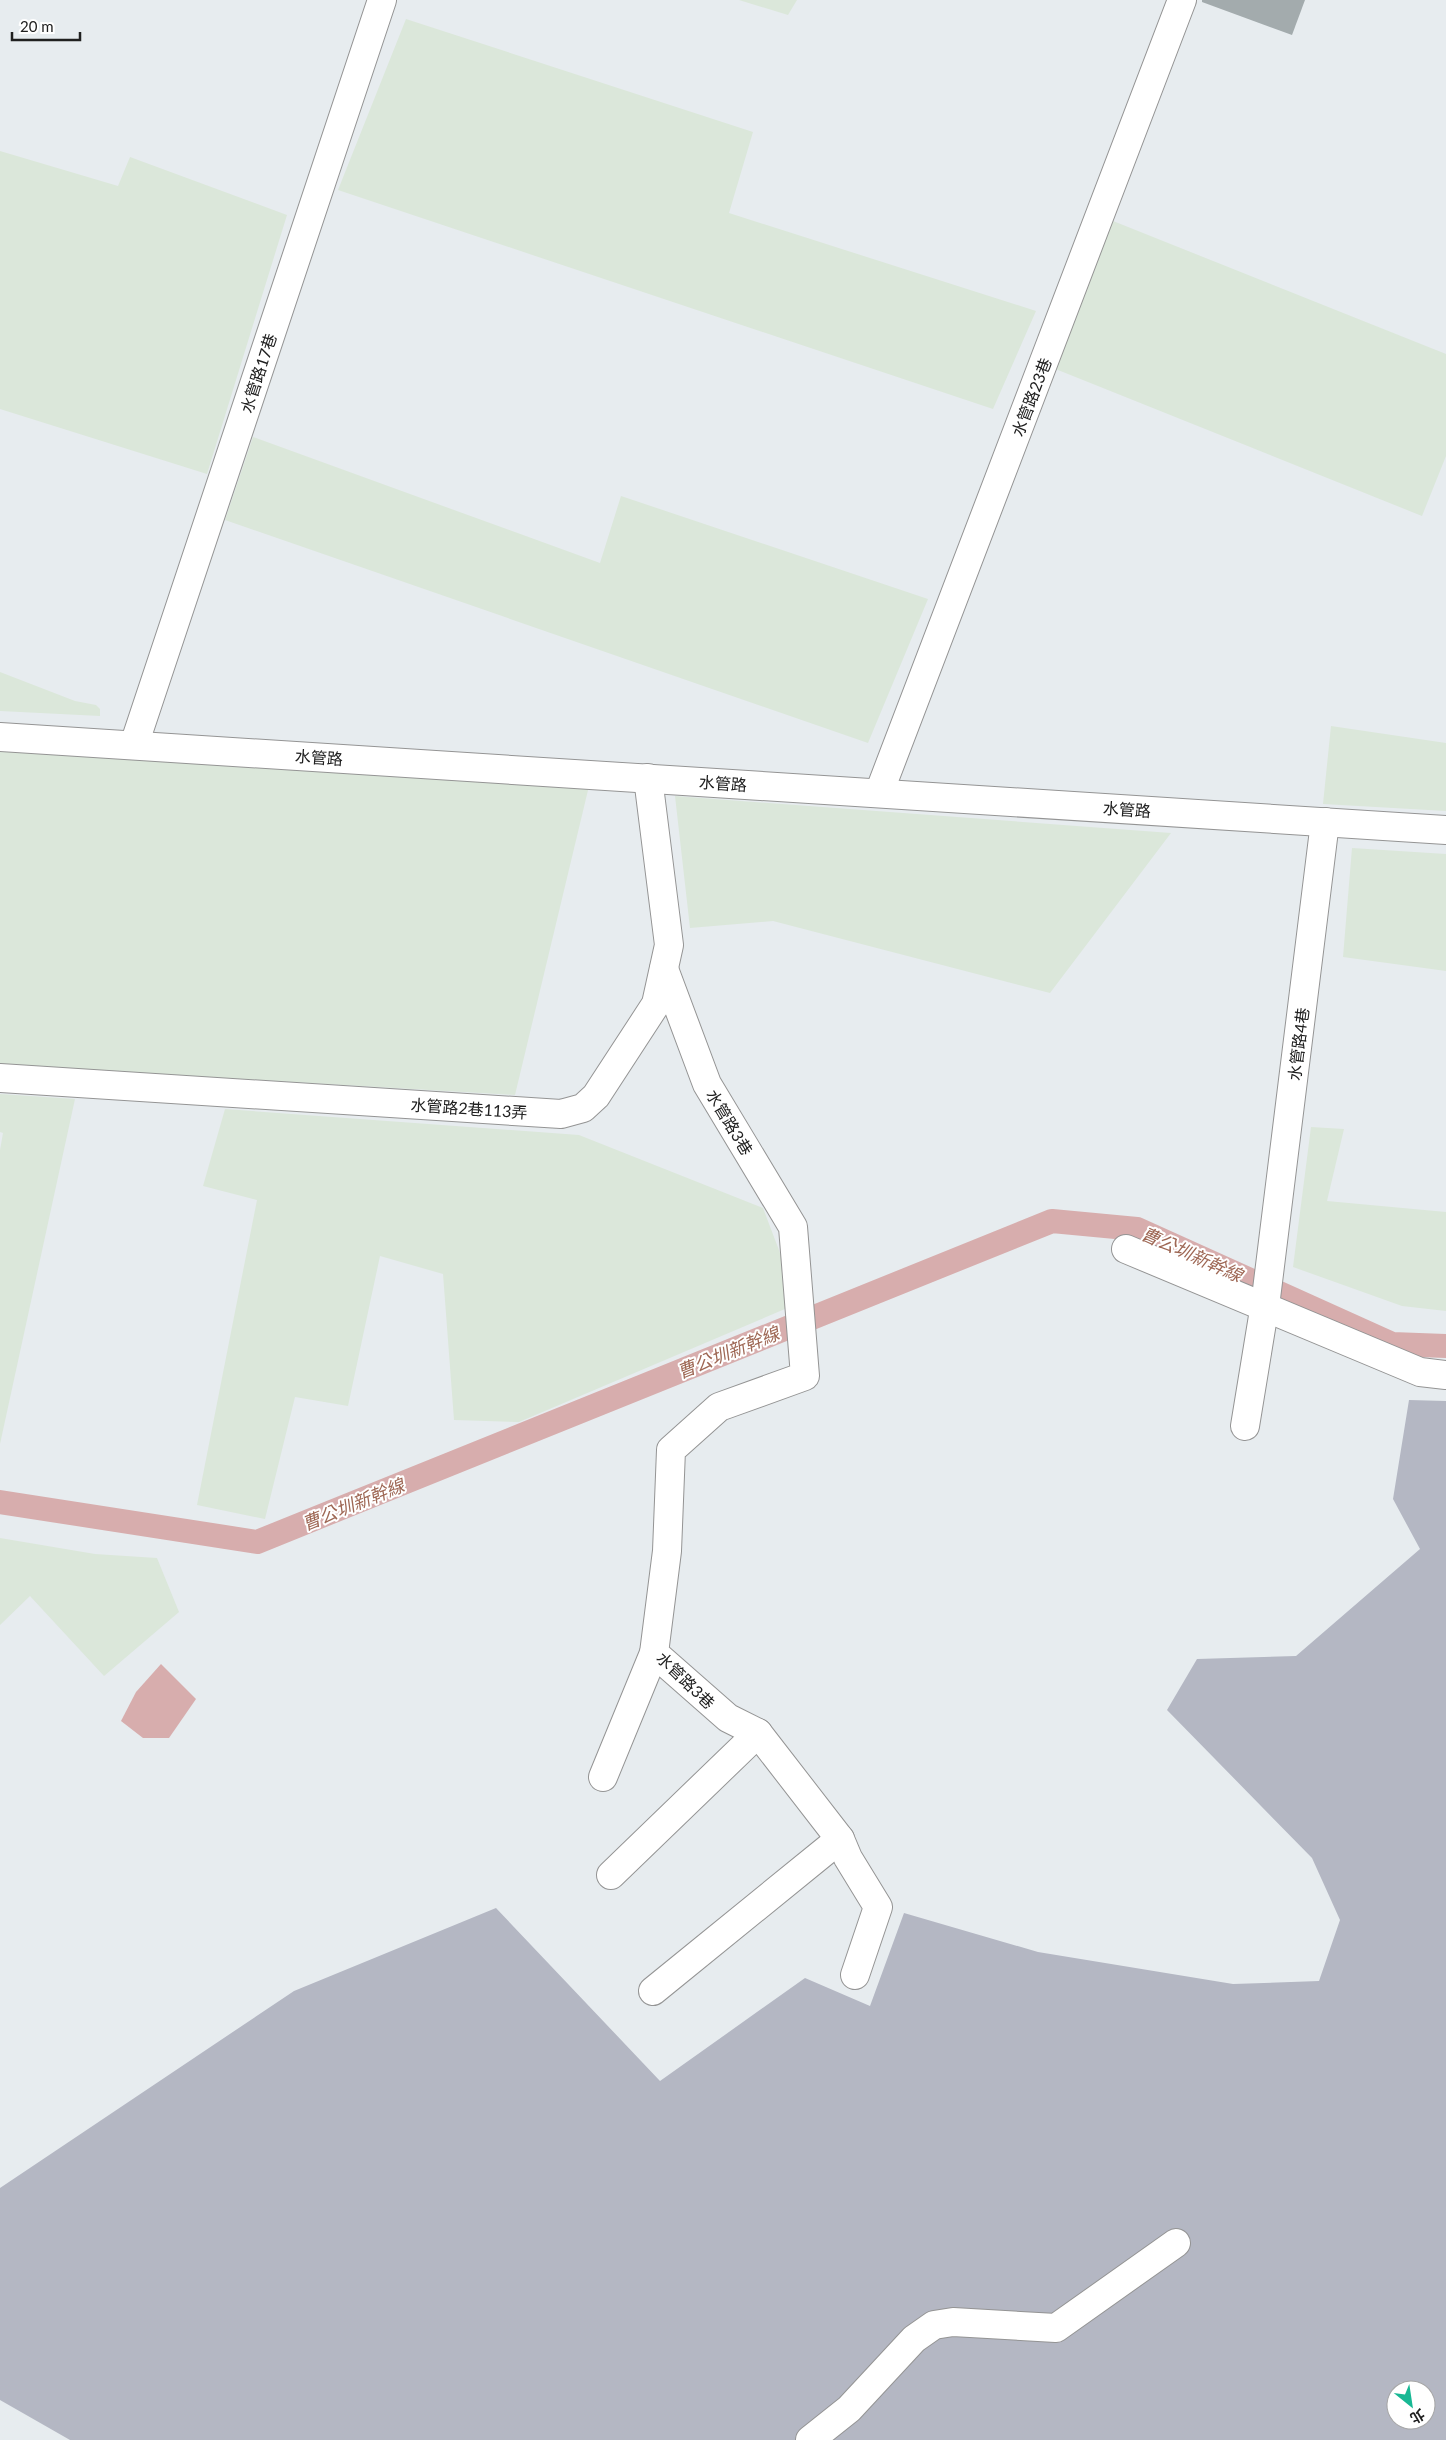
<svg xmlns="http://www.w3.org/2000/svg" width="1446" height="2440" viewBox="0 0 1446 2440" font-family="Lato,'Noto Sans TC',sans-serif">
	<rect width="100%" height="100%" fill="#e7ecef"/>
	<g fill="#dbe7da">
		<path d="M739,0h58l-9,15z"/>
		<path d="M406,19l347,113 -24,81 307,98 -43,98 -655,-219z"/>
		<path d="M0,151l118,35 12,-29 157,58 -80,259 -207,-65z"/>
		<path d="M1108,219l338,135v102l-24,60 -374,-150z"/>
		<path d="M253,437l347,126 21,-67 307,103 -60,144 -643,-223z"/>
		<path d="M0,672l75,29 21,4 4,4v7l-100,-5z"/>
		<path d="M1331,726l115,17v68l-123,-7z"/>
		<path d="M0,751l589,35 -74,309 -515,-30z"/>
		<path d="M675,796l496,37 -121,160 -277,-72 -83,7z"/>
		<path d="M1352,848l94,6v117l-103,-14z"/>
		<path d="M0,1094l75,5 -75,345v-294l3,-17 -3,-1z"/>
		<path d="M225,1109l354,26 184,73 36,95 -280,119 -65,-2 -11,-146 -63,-18 -32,150 -53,-9 -30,122 -68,-14 60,-305 -54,-14z"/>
		<path d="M1311,1127l33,2 -17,72 119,11v99l-44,-5 -109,-39z"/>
		<path d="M0,1538l95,16 62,4 22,54 -75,64 -74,-80 -30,29z"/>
	</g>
	<path fill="#b4b7c3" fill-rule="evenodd" d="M1409,1400l37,1v1039h-1376l-70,-40v-212l294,-197 202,-83 164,173 145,-103 65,28 34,-93 134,39 195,32 86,-3 21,-61 -28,-62 -145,-148 30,-51 99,-3 124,-107 -27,-50zM1396,2390h30v30h-30z"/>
	<path fill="#d7adad" d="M161,1664l35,35 -27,39h-26l-22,-17 15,-29z"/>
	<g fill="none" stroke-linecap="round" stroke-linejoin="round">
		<path stroke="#d7adad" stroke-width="24" d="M0,1502l257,40 795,-321 85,8 255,115 54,2"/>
	</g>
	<path fill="#a3abad" d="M1202,0h103l-13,35 -90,-33z"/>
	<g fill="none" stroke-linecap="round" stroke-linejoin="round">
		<g stroke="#949494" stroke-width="30">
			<g id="minor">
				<path d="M0,737l1446,93"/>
				<path d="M134,745l248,-745"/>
				<path d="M879,793l303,-793"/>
				<path d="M664,969l43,115 86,143 12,149 -86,31 -48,43 -4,101 -13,102 74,65 30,15 82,106 8,19 30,49 -23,68"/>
				<path d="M0,1078l561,36 22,-6 13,-12 60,-92 13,-59 -21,-167"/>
				<path d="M1126,1249l294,123 26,3"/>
				<path d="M1245,1426l21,-128 59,-476"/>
				<path d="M603,1777l51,-124"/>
				<path d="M611,1875l147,-142"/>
				<path d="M653,1991l187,-152"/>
				<path d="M810,2440l39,-31 65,-70 20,-14 19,-3 103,6 120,-85"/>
			</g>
		</g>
		<use href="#minor" stroke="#fff" stroke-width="28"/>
	</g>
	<g text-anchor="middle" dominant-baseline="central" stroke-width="4" stroke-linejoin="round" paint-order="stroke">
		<g font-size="16" fill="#202020" stroke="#fff">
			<text transform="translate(258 373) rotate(-72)">水管路17巷</text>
			<text transform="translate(1031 397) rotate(-69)">水管路23巷</text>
			<text transform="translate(319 757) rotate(4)">水管路</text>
			<text transform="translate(723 783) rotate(4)">水管路</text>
			<text transform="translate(1127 809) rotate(4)">水管路</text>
			<text transform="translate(1298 1044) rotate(-83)">水管路4巷</text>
			<text transform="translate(469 1108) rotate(4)">水管路2巷113弄</text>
			<text transform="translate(730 1122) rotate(59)">水管路3巷</text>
			<text transform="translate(686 1680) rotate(44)">水管路3巷</text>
		</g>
		<g font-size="18" font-style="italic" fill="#9e6754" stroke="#fff">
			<text transform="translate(1192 1254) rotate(24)">曹公圳新幹線</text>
			<text transform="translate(728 1352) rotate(-22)">曹公圳新幹線</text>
			<text transform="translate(353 1504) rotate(-22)">曹公圳新幹線</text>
		</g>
	</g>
	<g transform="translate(1411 2405) rotate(150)"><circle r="24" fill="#ffffff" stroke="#a6a6a6"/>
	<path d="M0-4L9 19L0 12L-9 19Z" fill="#18b894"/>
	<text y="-8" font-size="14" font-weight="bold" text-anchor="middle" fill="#202020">北</text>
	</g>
	<path d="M12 32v8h68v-8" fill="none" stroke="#202020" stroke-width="2.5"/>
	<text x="20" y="32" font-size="15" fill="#202020" stroke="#ffffff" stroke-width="4" paint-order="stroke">20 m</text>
</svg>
